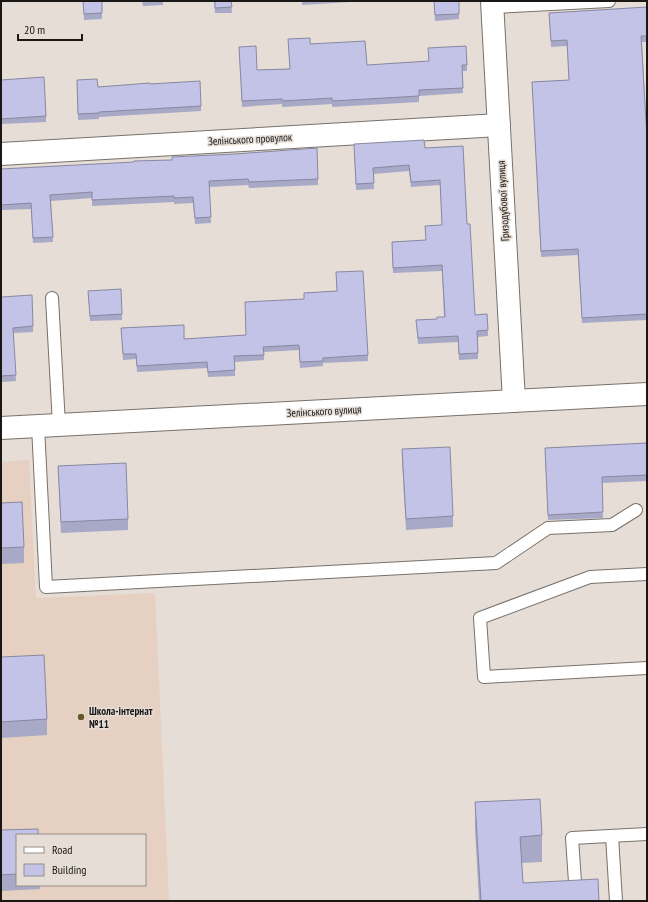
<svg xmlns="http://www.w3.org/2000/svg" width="648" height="902" viewBox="0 0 648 902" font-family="'PT Sans Narrow',sans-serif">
	<rect width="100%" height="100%" fill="#e5ddd6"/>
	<path fill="#e5d0c2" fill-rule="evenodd" d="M29,460l7,138 119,-5 14,308h-168v-439zM17,835h128v50h-128z"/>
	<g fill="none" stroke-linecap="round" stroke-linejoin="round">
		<g stroke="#78716b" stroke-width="14">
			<g id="lane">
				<path d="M493,7l116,-6"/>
				<path d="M52,298l7,127"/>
				<path d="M38,426l8,161 450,-24 52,-35 64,-3 24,-15"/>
				<path d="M647,574l-57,3 -110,41 4,59 163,-9"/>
				<path d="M612,836l4,65"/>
				<path d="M575,882l-3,-44 75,-4"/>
			</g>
		</g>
		<g stroke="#78716b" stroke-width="24">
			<g id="street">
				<path d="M492,1l22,400"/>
				<path d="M1,154l498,-29"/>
			</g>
		</g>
		<g stroke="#78716b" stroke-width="24">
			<path id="secondary" d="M1,428l646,-34"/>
		</g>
		<use href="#lane" stroke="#fff" stroke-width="12"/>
		<use href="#street" stroke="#fff" stroke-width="22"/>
		<use href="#secondary" stroke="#fff" stroke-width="22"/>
	</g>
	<g fill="#a8a8c7">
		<path d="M21,1h20l-20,1z"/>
		<path d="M83,1h19v18l-18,1z"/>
		<path d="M142,1h21v4l-20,1z"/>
		<path d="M214,1h17l1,12h-17z"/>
		<path d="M302,1h48v1l-48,3z"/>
		<path d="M434,1l25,13v5l-24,2z"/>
		<path d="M647,7v35h-5l5,96v182l-65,3 -4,-68 -37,2 -9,-175 37,-2 -2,-34 -16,1 -2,-34z"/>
		<path d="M310,44l57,21h100v6h-5l1,22 -44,3v6l-87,5v-3l-50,3v-3l-40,3 -3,-60 18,23 32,-1z"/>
		<path d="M1,80l45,36v6l-45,2z"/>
		<path d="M77,80l21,7 52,-3 51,22v5l-102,6v2l-21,1z"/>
		<path d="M425,148l42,76 8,91 12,-1 1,22 -10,1v22l-19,1 -1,-18 -40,2 -2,-24 21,-1 7,-2 -2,-46 -49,2 -1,-31 34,-2 16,-15 -2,-40 -29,2 -2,-16 -36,3 1,15 -18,1 -2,-41z"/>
		<path d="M1,169l317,10v6l-69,3 -1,-3 -39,2 2,36 -16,1 -2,-21 -19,1v-2l-82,4v-8l-41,3 2,41 -20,1 -2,-34 -30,1z"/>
		<path d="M336,278l32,77v6l-45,2v3l-23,2 -1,-18 -35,2v8l-29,2v14l-27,1 -1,-9 -70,4 -1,-13 -13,1 -2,-32 63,11 62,-4 58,-36v-6l33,-2z"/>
		<path d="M88,291l34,23v6l-32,1z"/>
		<path d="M1,297l32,29v6l-20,1 3,48 -15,1z"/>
		<path d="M647,443v38l-45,2 1,35 -55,2 -3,-67z"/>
		<path d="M402,449l51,67v11l-47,3 -4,-70z"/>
		<path d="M58,466l70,53v11l-67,3z"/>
		<path d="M1,503l23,44v16l-23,1z"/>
		<path d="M1,657l46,62v16l-46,3z"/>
		<path d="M475,802l67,33v27l-20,1 1,20 76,18h-120l-4,-72z"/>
		<path d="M1,830l16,5v50h23v4l-39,2z"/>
	</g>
	<g fill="#c3c3e7" stroke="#8888a2">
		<path d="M83,1h19v12l-18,1z"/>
		<path d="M215,1h16l1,6 -17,1z"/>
		<path d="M434,1h25v13l-24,1z"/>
		<path d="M647,7v29h-6l6,102v176l-65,4 -4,-69 -37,2 -9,-169 37,-2 -2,-40 -16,1 -2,-28z"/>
		<path d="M310,38v6l55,-3 2,24 62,-4 -1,-13 38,-2 1,19h-5l1,23 -44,2v6l-87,5v-3l-50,3v-2l-40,2 -3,-54 17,-1 1,24 33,-1 -2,-30z"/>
		<path d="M44,77l2,39 -45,3v-39z"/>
		<path d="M97,79l1,8 52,-4v1l50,-3 1,25 -102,6v1l-21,1 -1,-34z"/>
		<path d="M424,140l1,8 38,-2 4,78h3l5,91 12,-1 1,16 -11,1 1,22 -19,1 -1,-18 -40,2 -2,-18 21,-1v-2h8l-3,-52 -49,3 -1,-26 34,-2 -1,-14 17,-1 -2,-45 -29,2 -2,-17 -36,3 1,15 -18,1 -2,-40z"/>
		<path d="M317,148l1,31 -69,3 -1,-3 -39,2 2,36 -16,1 -2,-21 -19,1v-2l-82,4v-8l-42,3 3,42 -20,1 -2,-35 -30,2v-36l133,-7v-1l38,-1v-3l63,-3z"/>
		<path d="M363,271l5,84 -45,3v3l-23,1 -1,-17 -36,2 1,8 -30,1 1,14 -27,2 -1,-10 -70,4 -1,-12h-13l-2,-26 63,-3v14l62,-4 -1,-33 59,-3v-6l33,-2 -1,-19z"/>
		<path d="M121,289l1,25 -32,2 -2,-25z"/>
		<path d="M32,295l1,31 -20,2 3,47 -15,1v-79z"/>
		<path d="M647,443v32l-45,2 1,35 -55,3 -3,-67z"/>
		<path d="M450,447l3,69 -47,3 -4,-70z"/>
		<path d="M126,463l2,56 -67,3 -3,-56z"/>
		<path d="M22,502l2,45 -23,1v-45z"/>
		<path d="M44,655l3,64 -46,3v-65z"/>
		<path d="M540,799l2,36 -22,2 3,46 75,-4 1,22h-118l-6,-99z"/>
		<path d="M38,829v6h-21v39l-16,1v-45z"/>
	</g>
	<circle fill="#655a27" stroke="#e5ddd6" stroke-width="1.5" cx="81" cy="717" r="4"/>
	<g text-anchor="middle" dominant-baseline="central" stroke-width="3" stroke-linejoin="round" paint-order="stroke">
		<g font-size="11" fill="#1a1715" stroke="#e5ddd6">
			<text transform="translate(250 139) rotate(-3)">Зелінського провулок</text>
			<text transform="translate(503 201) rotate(-93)">Гризодубової вулиця</text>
			<text transform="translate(324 411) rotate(-3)">Зелінського вулиця</text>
		</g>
		<g font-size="11" font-weight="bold" fill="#1a1715" stroke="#e5ddd6" text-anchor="start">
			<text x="89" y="711">Школа-інтернат<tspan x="89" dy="13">№11</tspan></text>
		</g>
	</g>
	<rect width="648" height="902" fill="none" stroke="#1a1715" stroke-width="4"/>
	<rect x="16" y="834" width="130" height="52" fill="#e5ddd6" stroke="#948e89"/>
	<rect x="24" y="847" width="20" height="6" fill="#ffffff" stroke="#948e89"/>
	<text x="52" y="854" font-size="12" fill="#1a1715">Road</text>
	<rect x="24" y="864" width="20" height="12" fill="#c3c3e7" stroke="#948e89"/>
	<text x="52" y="874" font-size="12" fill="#1a1715">Building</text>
	<path d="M18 34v6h64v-6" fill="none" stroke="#1a1715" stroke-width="2"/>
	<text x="24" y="34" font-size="12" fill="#1a1715" stroke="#e5ddd6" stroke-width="3" paint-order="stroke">20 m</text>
</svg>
